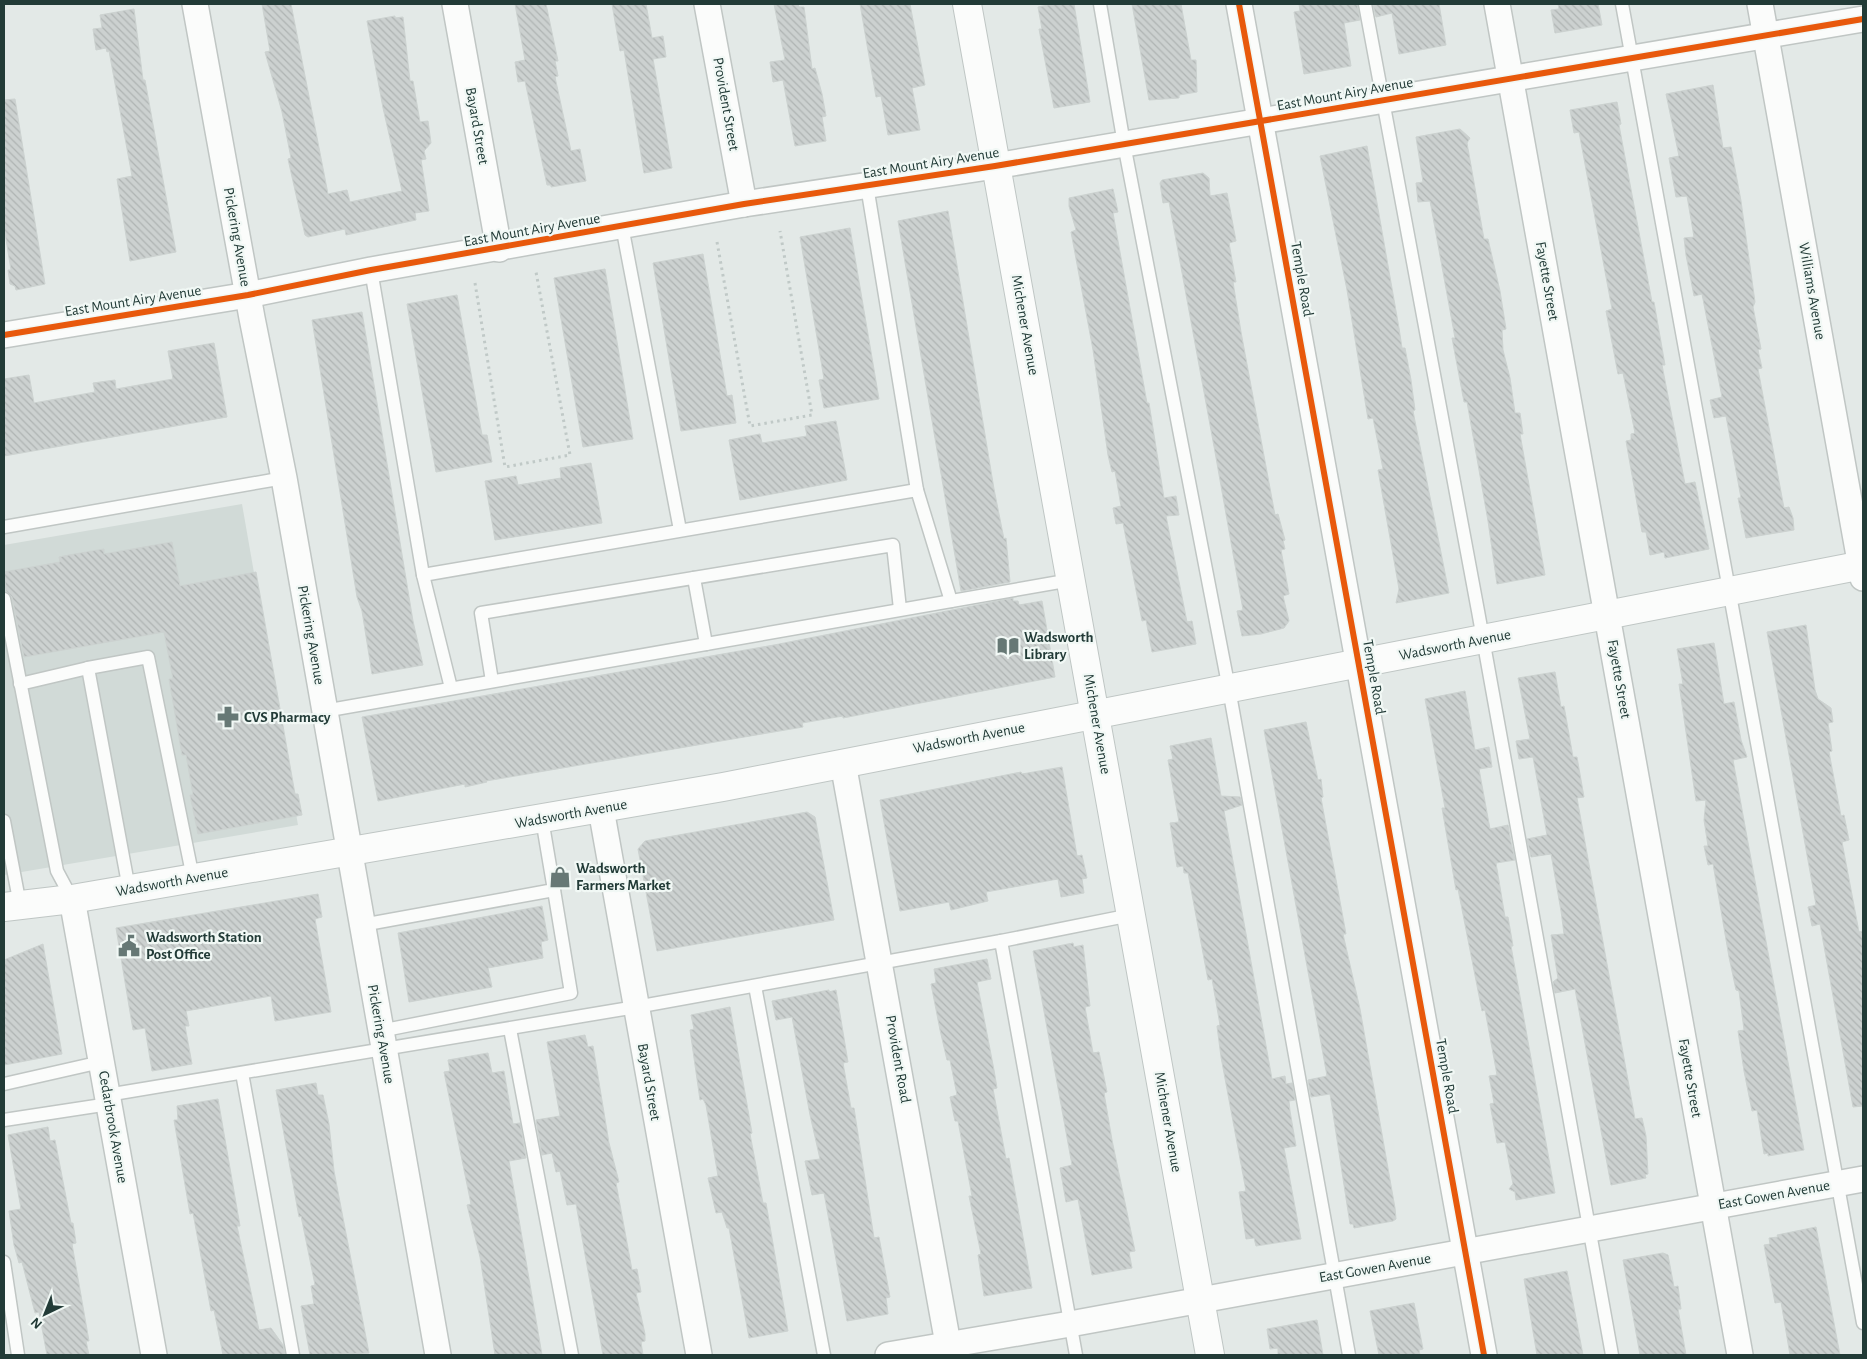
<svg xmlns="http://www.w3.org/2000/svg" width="1867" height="1359" viewBox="0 0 1867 1359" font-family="'Alegreya Sans',sans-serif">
	<defs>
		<pattern id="building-back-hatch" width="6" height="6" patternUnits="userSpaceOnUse" patternTransform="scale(1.25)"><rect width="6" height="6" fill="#ccd1d0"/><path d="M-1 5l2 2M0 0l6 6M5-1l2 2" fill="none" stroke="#afb4b3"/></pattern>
	</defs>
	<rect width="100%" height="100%" fill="#e3e9e7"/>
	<path fill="#d1dad7" d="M242,504l56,321 -294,50v-330z"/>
	<g fill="url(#building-back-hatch)" stroke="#ccd2d0">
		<path d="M262,4h29l37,190 19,-4 3,12 52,-11 -19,-83 -16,-87 28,-5v2l8,-1 7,64h3l7,41 8,-1 3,22 -7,8 2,8 -5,1 8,51 -14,2 1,7 -70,15 -1,-6 -37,8 -3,-2 -17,-76 3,-1 -9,-46 -17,-60 5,-1z"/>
		<path d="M515,4h31l12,57h-3l3,15 -3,1 16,74 9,-2 6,32 -35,6v-2h-4l-22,-104 -7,1 -3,-20 10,-2z"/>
		<path d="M612,4h34l6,34 11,-2 3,21 -13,2 19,109 -28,5 -20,-123 -4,1z"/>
		<path d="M774,4h24l1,3h5l8,62 3,-1 7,26 4,22 -4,1 4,24 -31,5 -12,-66 -10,2 -3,-20 15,-2z"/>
		<path d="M860,4h50l15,81 -13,3 8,42 -32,5 -7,-39 -5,1z"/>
		<path d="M1053,4h21l16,98 -36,6 -15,-79h3l-4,-22z"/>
		<path d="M1132,4h49l10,56h5l1,32 -18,3v3l-30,2z"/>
		<path d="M1299,4h58l3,16 -16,3 7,43 -47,8 -10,-62 6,-1z"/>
		<path d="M1373,4h66l7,41 -47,9 -7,-41 -16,4z"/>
		<path d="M1558,4h40l4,21 -47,8 -4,-23 8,-1z"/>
		<path d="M134,9l9,71h2l31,172 -46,9 -13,-82 15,-3 -23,-125 -2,1 -1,-4 -10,2 -3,-21 9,-1 -2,-13z"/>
		<path d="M1713,85l10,63 8,-1 10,54 14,101 -2,5 8,42 -3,1 4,18 -4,1 26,139 5,-1 4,11 1,12 -48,8 -8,-40h3l-15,-82 -12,2 -4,-18 12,-3 -20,-103 -8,2 -8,-41 -2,-17 10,-1 -7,-41 -11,1 -7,-39 10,-2 -13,-62z"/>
		<path d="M15,99l30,185 -29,6 -1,-4 -5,-2 -2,-14h3l-7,-43v-127z"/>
		<path d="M1617,102l4,22 -2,1 33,177h2l11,63h-3l23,119 10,-2 14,67 -44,9 -1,-6 -14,3 -4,-23h-4l-16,-91 5,-1v-6l4,-1 -12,-60 -5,1 -12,-63 6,-2 -33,-177 -5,1 -4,-23z"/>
		<path d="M1460,129l10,9 -3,5 17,96h4l12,52 6,38 -4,1 1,20 7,28 5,35h5l3,21h-3l25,141 -48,9 -9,-63 -21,-119h-3l-12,-64h3l-25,-137 -12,1 -2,-19 7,-1 -7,-45z"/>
		<path d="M1367,146l32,182 3,20h3l6,32 4,30 -2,1 36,182 -53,10 3,-14 -21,-119 5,-1 -10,-51 -5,1 -21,-129 -27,-134z"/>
		<path d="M1203,173l6,5 1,18 17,-3 9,48 -7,2 7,39h-3l8,50 34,183 3,-1 7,26 -2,1 2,8 -4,1 8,44 -6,2 6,25 -5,7 -23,6 -19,2 -5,-25 6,-1 -28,-158 -46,-250 -6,1 -3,-20 2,-3z"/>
		<path d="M1113,189l5,23 -5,1 34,190h2l15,95 12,-2 3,19 -13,1 21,106 5,-1 4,23 -44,8 -6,-32 -4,1 -19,-98 -7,1 -3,-16 8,-2 -6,-35 -3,1 -4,-17 -15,-105 -22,-118 5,-2 -7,-24v-8z"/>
		<path d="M948,211l46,278 10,50 2,-1 4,44 -49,9 -63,-370z"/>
		<path d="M850,228l29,171 -55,9 -5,-28 5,-1 -24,-142z"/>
		<path d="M703,254l24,142 5,-1 4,28 -55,8 -28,-168z"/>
		<path d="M605,269l28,170 -50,8 -29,-169z"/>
		<path d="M457,295l25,140h5l5,27 -56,10 -29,-168z"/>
		<path d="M362,312l51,309 10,44 -51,9 -10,-63 -5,-14 -45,-277z"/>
		<path d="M214,343l13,74 -223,39v-77l25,-4 5,28 61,-11 -2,-9 22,-3 1,9 57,-10 -5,-28z"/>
		<path d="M836,421l11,59 -107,20 -11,-60 31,-6 2,9 45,-7 -2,-10z"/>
		<path d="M591,463l11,60 -107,17 -10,-59 31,-5 2,9 43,-7 -1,-10z"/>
		<path d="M172,542l8,44 76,-14 39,222h3l4,21 -104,19 -8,-39h3l-7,-40h-4l-13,-76h4l-9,-47 -140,25 -12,-60 -6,-6 -2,-19 56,-10 -1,-5 10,-2 35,-6v5z"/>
		<path d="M1013,598v3h5l1,4 23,-4 13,76 -212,41v-2l-41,7 1,4 -317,54 1,1 -22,5v-3l-87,17 -16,-84 412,-72z"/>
		<path d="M1806,625l9,65 3,9 13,9 2,14 -5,1 4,28 -3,1 12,64 3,-1 5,25 -7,2 17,90 4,-1v175l-10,1 -33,-183 -8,2 -4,-19 8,-2 -49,-273z"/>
		<path d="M1714,643l10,61 10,-2 7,38 6,17 -14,3 71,390 -36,6v-3l-4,1 -7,-44 -5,1 -8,-40 -6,-40 6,-1 -5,-39 -3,-1 -7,-33 -16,-93 -5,1 -4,-19h4l-4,-26 2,-20 -10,1 -17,-117h4l-6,-35z"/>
		<path d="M1555,672l6,35 3,-1 9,51h4l7,40 -7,1 58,321 7,-1 4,18 2,38 -3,1 1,3 -35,7 -36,-196 -20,4 -2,-11 5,-4 -1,-6 -6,-37 13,-1 -3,-23 -10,-57 -20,3 -4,-18 20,-4 -14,-78 -14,2 -3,-18 14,-2 -12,-61z"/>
		<path d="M1465,691l10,59 14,-3 3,20 -13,2 11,60 18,-4 3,17 4,18 -19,3 9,54h3l5,29h-2l44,247 -39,7 -1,-8 -6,-3 4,-5 -8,-42 -8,1 -7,-39 4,-1 -5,-27 8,-1 -12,-65 -3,1 -24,-122 -2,1 -14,-82h3l-20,-109z"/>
		<path d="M1306,722l12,58 3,-1 2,18 -2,1 25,136h-3l17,75 35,199 1,11 -3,2 -39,7 -1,-4h-3l-20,-130 -19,3 -3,-17 19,-4 -63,-346z"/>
		<path d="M1211,738l10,58 19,1 2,8 -18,6 48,268 13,-3 1,8 6,-1 3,17 -6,1 1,10 6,35 -12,2 17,91 -45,7 -2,-8 -8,1 -7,-47 7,-1 -25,-134 -4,-31 3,-1 -8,-46 -4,1 -20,-107h-4l-1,-7 -6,1 -7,-44 9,-1 -11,-62 5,-1 -3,-13z"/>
		<path d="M1062,767l15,89 5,-1 5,23 -5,1 2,14 -23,4 -3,-18 -72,13 2,9 -37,9 -2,-8 -49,9 -20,-111 141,-28 1,2z"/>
		<path d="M807,812l8,5 19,103 -177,31 -19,-102 7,-8z"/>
		<path d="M318,894l4,23 -7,2 16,93 -56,9 -4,-25 -85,15 3,15h-4l7,38 -40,7 -7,-43 -12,2 -17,-102z"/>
		<path d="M542,906l6,34 -7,2 2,16 -55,10 4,19 -83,15 -11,-69z"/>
		<path d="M1073,943l1,4 9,-2 7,61 -5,1 8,46 6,-1 8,40 -3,1 8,47 23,111 -6,1 3,16 -40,7 -14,-76 -12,3 -6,-34 12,-3 -39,-214z"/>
		<path d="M43,944l19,110 -58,11v-105z"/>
		<path d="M987,959l4,20 -14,3 17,88 3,18 -4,1 13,70 3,-1 23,130 -48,8 -6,-41 3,-1 -12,-58h3l-14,-75h-3l-5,-24 7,-2 -7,-35h-3l-7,-30 -9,-46 5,-1 -2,-14z"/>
		<path d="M829,990v2l7,-2 12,72 -5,1 8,45h3l20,130 5,-1 11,60 -4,1 2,16 -41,7 -23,-128 -12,2 -7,-34 15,-2 -10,-44 -18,-98 -16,3 -4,-19z"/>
		<path d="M730,1007l22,126 -2,1 13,69h3l22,128 -39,7 -20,-110h-2l-5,-16 -6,1 -8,-35 10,-2 -12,-71 -3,-6 -3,1 -10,-70 4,-1 -3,-14z"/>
		<path d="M585,1035l3,12 5,-1 16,97 10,39 -3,1 16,87 5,-1 4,23 -5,1 9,41v7l-4,1 2,13h-40l-27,-151 -9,1 -7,-34 -4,1 -4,-19 -10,2 -6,-35 24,-4 -13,-74z"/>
		<path d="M488,1053l4,20 12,-2 9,53 7,-1 6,35 -17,3 33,194h-47l-15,-98 -13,-52 4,-1 -27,-132 6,-1 -2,-11z"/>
		<path d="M316,1083l2,12h5l6,29 5,47 35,182 -59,2 -9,-49 13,-2 -3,-18 4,-1 -14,-69 -2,1 -23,-127z"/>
		<path d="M218,1099l22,127h-3l22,104 12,-2 12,17 2,10h-62l-9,-45 -3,1 -18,-98 -3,1 -16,-94h4l-1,-14z"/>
		<path d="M48,1127l2,14 5,-1 16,83h2l3,20 -4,1 17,97h-3l3,14h-42l-8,-43 -4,1 -13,-51 -3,1 -5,-18 -5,-34 12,-2 -13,-74z"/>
		<path d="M1816,1227l24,128h-50l-9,-53 -6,1 -11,-58 6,-1 -1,-6 9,-1 -1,-2z"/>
		<path d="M1663,1253l5,2 6,32 4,-1 3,23h-3l8,46h-46l-17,-95z"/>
		<path d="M1567,1271l16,84h-46l-13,-76z"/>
		<path d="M1414,1303l9,46 -4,1 1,5h-41l-9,-44z"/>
		<path d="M1317,1320l6,35h-45v-7l-8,1 -3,-20z"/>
	</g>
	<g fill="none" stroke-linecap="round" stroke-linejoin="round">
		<g stroke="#c0c6c4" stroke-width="15">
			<g id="lane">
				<path d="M1100,4l24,140 105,545 120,666"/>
				<path d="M1365,4l113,607 134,744"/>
				<path d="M1622,4l241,1319"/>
				<path d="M867,186l50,304"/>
				<path d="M622,226l58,304"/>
				<path d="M371,270l52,305 494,-85 34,111"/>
				<path d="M4,527l280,-49"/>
				<path d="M423,575l28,113"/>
				<path d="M694,578l12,66"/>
				<path d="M4,599l53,272 15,28"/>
				<path d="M88,668l60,-11 45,221"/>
				<path d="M492,681l-11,-68 412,-68 7,64"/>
				<path d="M20,684l68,-16 41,221"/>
				<path d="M324,711l747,-131"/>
				<path d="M4,821l16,84"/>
				<path d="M362,925l192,-35 -12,-71"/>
				<path d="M1001,941l130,-26"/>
				<path d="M755,986l69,369"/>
				<path d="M510,1029l62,326"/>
				<path d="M380,1031l191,-38 -17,-103"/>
				<path d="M242,1073l51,282"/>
				<path d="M4,1084l97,-22"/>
				<path d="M107,1095l529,-88 365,-66 75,414"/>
				<path d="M4,1120l105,-16"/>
				<path d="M4,1262l14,93"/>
			</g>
		</g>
		<g stroke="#c0c6c4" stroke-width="28">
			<g id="street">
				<path d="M195,4l57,314 32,160 154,877"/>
				<path d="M455,4l44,245"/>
				<path d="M707,4l37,200"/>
				<path d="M1239,4l245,1351"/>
				<path d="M1497,4l243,1351"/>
				<path d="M1760,4l103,574"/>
				<path d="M4,335l244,-40 123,-25 373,-66 251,-38 868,-147"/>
				<path d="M843,763l107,592"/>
				<path d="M601,809l98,546"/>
				<path d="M72,899l82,456"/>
				<path d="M888,1355l182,-31 793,-145"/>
			</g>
		</g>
		<g stroke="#bfc6c4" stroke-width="30">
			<g id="secondary">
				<path d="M967,4l243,1351"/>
				<path d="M4,907l68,-8 651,-112 1140,-222"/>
			</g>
		</g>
		<g stroke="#c0c9c7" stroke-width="3" stroke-dasharray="2.5 4" stroke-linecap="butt">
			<path d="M717,242l33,184 62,-11 -32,-184"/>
			<path d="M475,283l30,184 65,-12 -34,-183"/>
		</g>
		<use href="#lane" stroke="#fbfcfb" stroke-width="12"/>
		<use href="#street" stroke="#fbfcfb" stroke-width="25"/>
		<use href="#secondary" stroke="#fbfcfb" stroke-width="28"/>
		<g stroke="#f1f8f5" stroke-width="9">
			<g id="cycleway">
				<path d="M1239,4l245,1351"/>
				<path d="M4,335l244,-40 123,-25 373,-66 251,-38 868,-147"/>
			</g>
		</g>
		<use href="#cycleway" stroke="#e8590c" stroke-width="6"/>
	</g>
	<defs>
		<g id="library-bare" transform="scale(1.725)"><path d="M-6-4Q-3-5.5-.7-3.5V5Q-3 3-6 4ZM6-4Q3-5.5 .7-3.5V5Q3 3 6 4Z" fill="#667875" stroke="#f1f8f5" stroke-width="2.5" paint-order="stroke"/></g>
		<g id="pharmacy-bare" transform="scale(1.725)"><path d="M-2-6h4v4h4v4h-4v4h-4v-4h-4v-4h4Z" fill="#667875" stroke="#f1f8f5" stroke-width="2.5" paint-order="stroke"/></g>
		<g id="shop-bare" transform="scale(1.725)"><path d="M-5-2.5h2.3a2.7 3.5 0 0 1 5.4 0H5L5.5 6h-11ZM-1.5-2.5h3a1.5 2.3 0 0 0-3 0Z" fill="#667875" stroke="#f1f8f5" stroke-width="2.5" paint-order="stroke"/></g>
		<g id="civic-bare" transform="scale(1.725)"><path d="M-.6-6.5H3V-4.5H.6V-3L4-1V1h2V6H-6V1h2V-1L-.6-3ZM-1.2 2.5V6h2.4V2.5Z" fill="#667875" stroke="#f1f8f5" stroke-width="2.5" paint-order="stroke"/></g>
	</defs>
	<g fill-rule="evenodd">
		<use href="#library-bare" x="1008" y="646"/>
		<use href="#pharmacy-bare" x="228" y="717"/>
		<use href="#shop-bare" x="560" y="877"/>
		<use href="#civic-bare" x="129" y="946"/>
	</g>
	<g text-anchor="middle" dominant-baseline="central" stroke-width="4.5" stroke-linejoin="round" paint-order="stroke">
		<g font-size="15" fill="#223b37" stroke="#f1f8f5">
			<text transform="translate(1345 94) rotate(-10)">East Mount Airy Avenue</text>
			<text transform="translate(726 104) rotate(80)">Provident Street</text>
			<text transform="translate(477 126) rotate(80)">Bayard Street</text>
			<text transform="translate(931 163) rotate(-9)">East Mount Airy Avenue</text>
			<text transform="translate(532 230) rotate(-10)">East Mount Airy Avenue</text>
			<text transform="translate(237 237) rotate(80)">Pickering Avenue</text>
			<text transform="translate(1302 279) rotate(80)">Temple Road</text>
			<text transform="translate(1547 281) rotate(80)">Fayette Street</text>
			<text transform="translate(1812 291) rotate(80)">Williams Avenue</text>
			<text transform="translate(133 301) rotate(-9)">East Mount Airy Avenue</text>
			<text transform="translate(1025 325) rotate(80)">Michener Avenue</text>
			<text transform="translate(311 635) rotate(80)">Pickering Avenue</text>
			<text transform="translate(1455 645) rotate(-11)">Wadsworth Avenue</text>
			<text transform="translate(1374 677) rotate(80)">Temple Road</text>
			<text transform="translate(1619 679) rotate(80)">Fayette Street</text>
			<text transform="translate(1097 724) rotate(80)">Michener Avenue</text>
			<text transform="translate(969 738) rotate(-11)">Wadsworth Avenue</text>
			<text transform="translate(571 814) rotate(-10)">Wadsworth Avenue</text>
			<text transform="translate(172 882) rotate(-10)">Wadsworth Avenue</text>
			<text transform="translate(381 1034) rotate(80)">Pickering Avenue</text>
			<text transform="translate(898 1059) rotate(80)">Provident Road</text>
			<text transform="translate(1447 1076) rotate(80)">Temple Road</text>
			<text transform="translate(1690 1078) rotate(80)">Fayette Street</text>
			<text transform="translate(649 1082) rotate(80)">Bayard Street</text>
			<text transform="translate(1168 1122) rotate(80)">Michener Avenue</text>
			<text transform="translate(113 1127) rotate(80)">Cedarbrook Avenue</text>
			<text transform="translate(1774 1195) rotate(-10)">East Gowen Avenue</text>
			<text transform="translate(1375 1268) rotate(-10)">East Gowen Avenue</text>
		</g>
		<g font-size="15" font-weight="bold" fill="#223b37" stroke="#f1f8f5" text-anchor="start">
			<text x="1024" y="637">Wadsworth<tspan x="1024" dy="17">Library</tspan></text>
			<text x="244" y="717">CVS Pharmacy</text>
			<text x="576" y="868">Wadsworth<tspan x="576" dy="17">Farmers Market</tspan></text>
			<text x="146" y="937">Wadsworth Station<tspan x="146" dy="17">Post Office</tspan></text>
		</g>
	</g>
	<rect width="1867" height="1359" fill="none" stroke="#223b37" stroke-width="10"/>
	<g transform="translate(45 1314) rotate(223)" stroke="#f1f8f5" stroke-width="4" paint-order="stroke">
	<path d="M0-4L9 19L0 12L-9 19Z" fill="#223b37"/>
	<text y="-8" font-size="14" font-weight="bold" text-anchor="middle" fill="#223b37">N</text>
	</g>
</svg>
